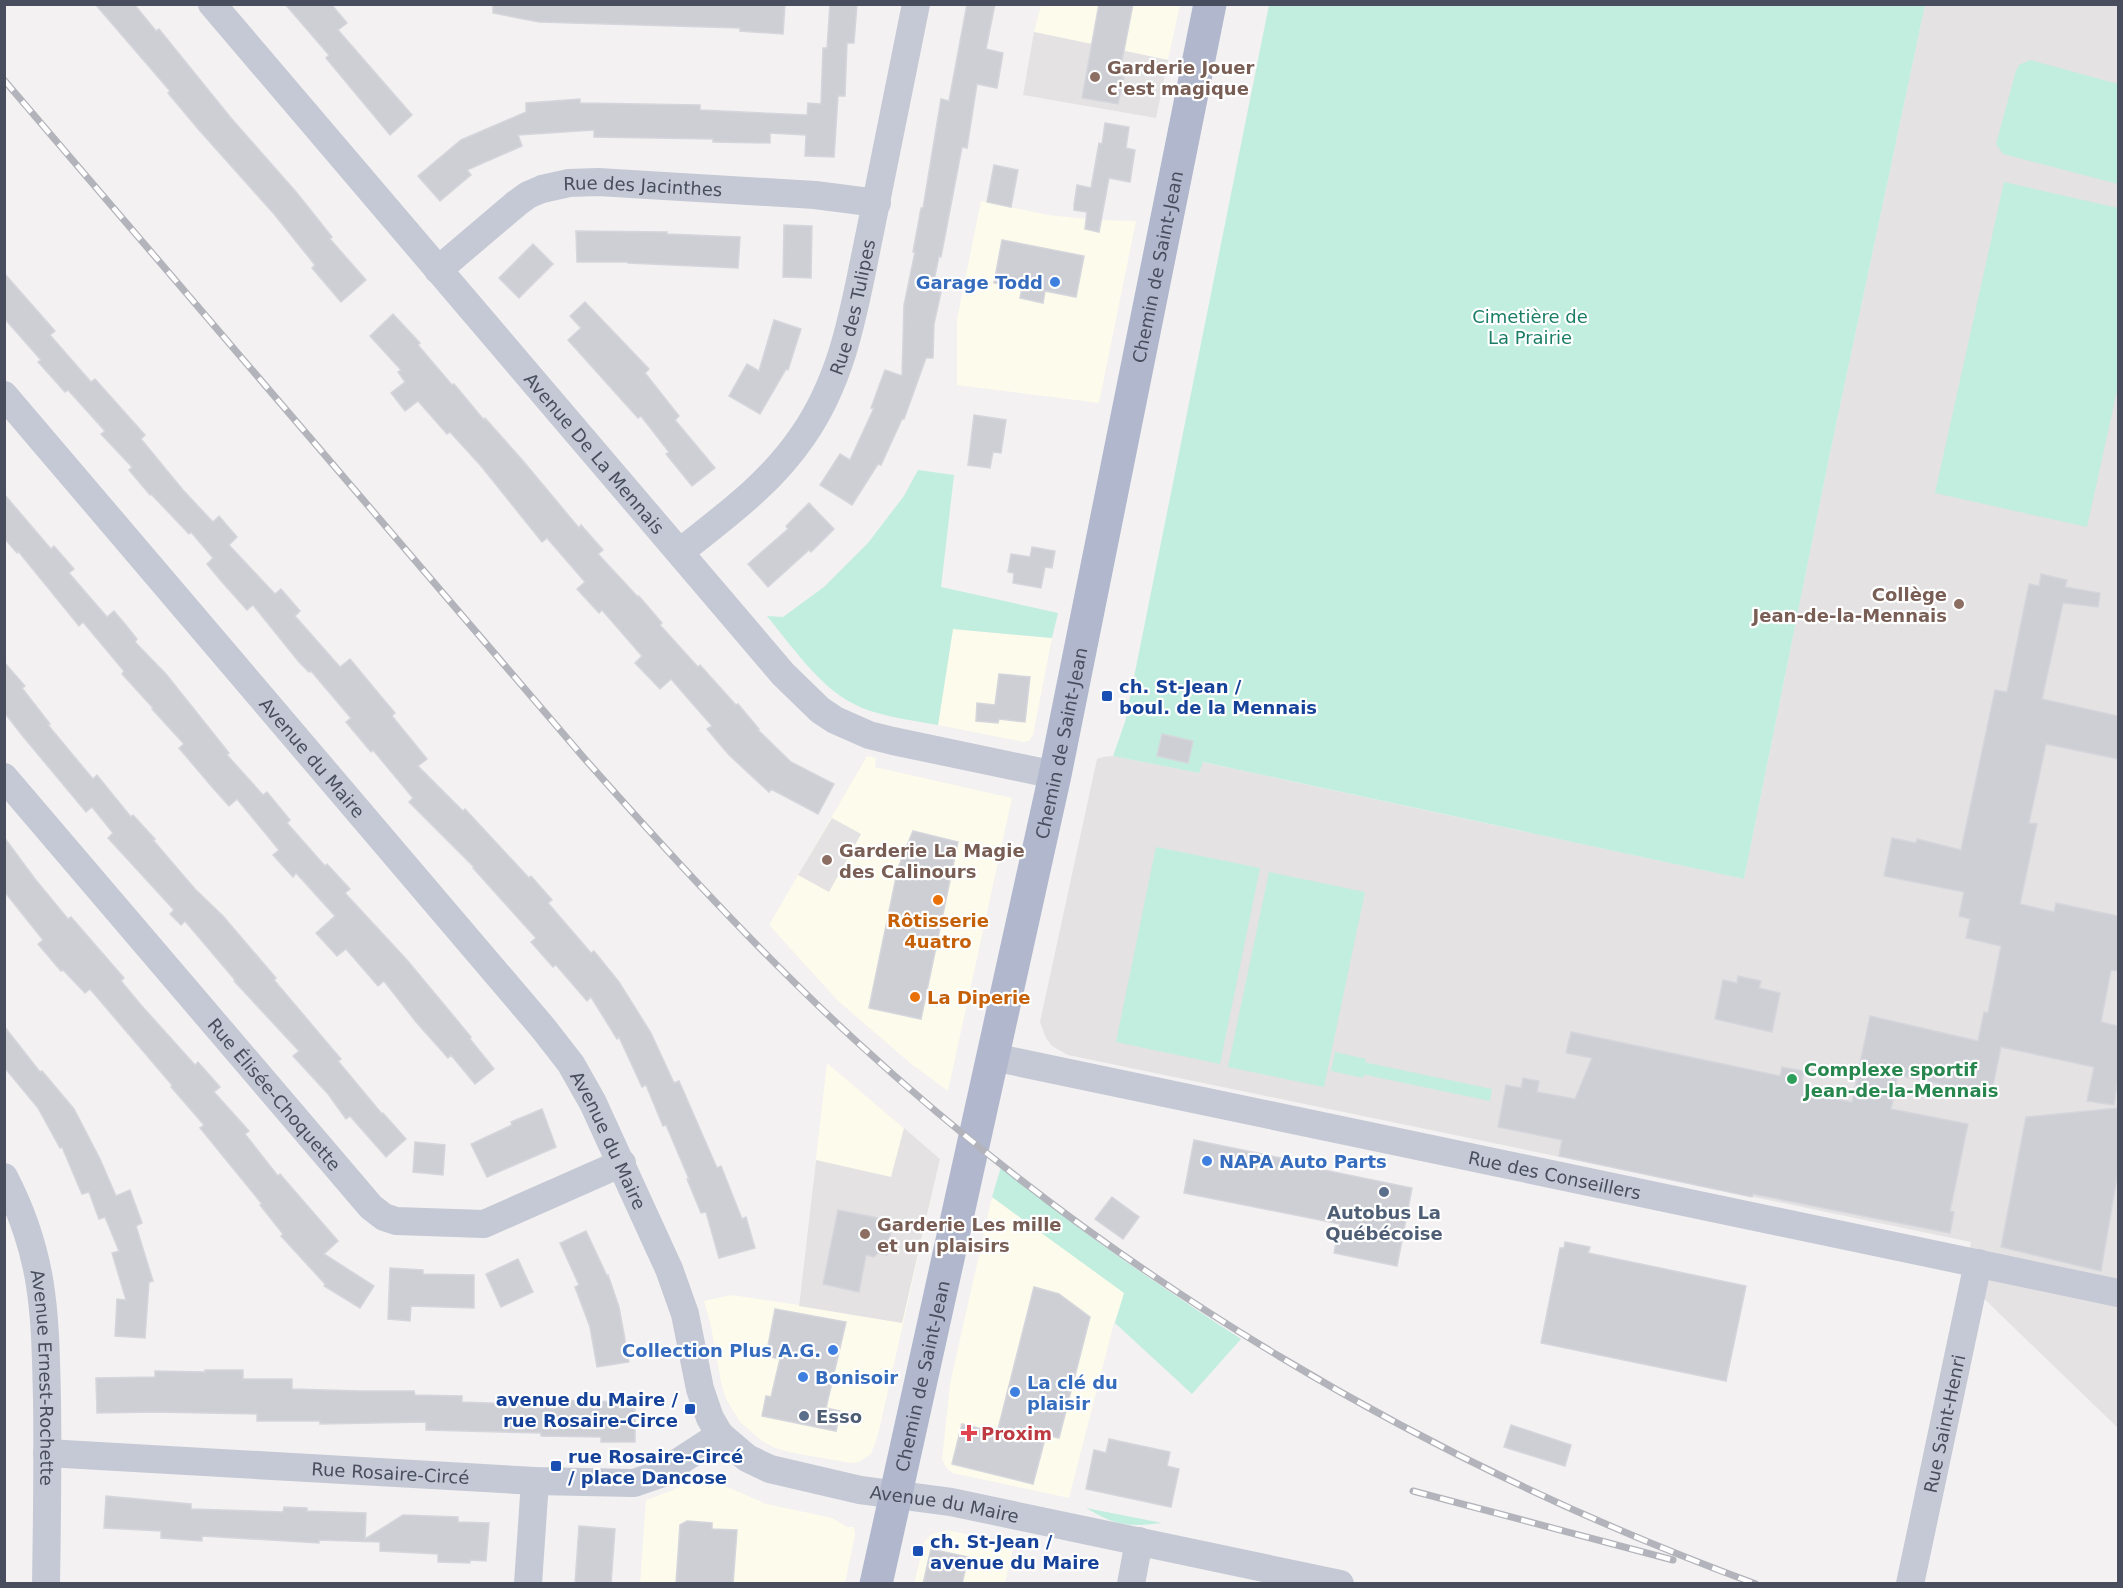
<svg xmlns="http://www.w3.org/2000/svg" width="2123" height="1588" viewBox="0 0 2123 1588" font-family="'DejaVu Sans',sans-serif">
	<rect width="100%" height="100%" fill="#f3f1f1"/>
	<g fill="#fcfbec">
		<path d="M1041,5h139l-12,55 -134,-28z"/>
		<path d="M981,201l67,14 50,5 38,1 -37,182 -142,-18v-66z"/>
		<path d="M953,629l99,9 -19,97 -4,6 -5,1 -86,-17z"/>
		<path d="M867,756l9,2 -1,9 137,31 -64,293 -38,-28 -72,-62 -69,-76z"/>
		<path d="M827,1063l113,96 -62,276 -7,19 -12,8 -8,1 -58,-10 -18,-5 -13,-7 -22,-19 -14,-23 -4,-12 -12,-65 -6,-21 27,-6 68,10z"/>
		<path d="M992,1197l133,96 -11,30 -45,175 -117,-25 -7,-7 -3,-7 8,-75z"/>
		<path d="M689,1481h25l52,23 48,10 18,4 15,9h7l1,8 -10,48 -205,1 6,-84 27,-10z"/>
		<path d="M947,1530l67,14 -9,39 -91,1 10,-42 8,-8z"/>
	</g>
	<g fill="#e4e2e3">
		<path d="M1925,5h193v1423l-146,-141 -7,-10 6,-35 -903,-187 -16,-9 -6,-8 -6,-16 57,-263 6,-2 10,-1 86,17 3,-11 542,117 86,-426z"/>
		<path d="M1034,32l134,28 -12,58 -133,-23z"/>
		<path d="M832,818l29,16 -32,58 -31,-17z"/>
		<path d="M904,1128l36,31 -38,164 -103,-17 17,-146 75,17z"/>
	</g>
	<g fill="#c1eede">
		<path d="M1269,5h656l-95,448 -86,426 -541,-117 -4,11 -86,-17 12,-34z"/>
		<path d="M2030,60l88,24v100l-115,-30 -7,-10 20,-73 3,-6z"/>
		<path d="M2004,182l114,26v178l-31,141 -152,-34z"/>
		<path d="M918,470l36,5 -13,112 117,26 -6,25 -99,-9 -15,96c-27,-5 -63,-9 -86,-22 -33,-17 -62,-59 -85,-87l16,1 41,-30 44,-44 36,-47z"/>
		<path d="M1156,847l104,21 -40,196 -104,-22z"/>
		<path d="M1269,872l96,20 -41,195 -96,-20z"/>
		<path d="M1335,1052l31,7 -1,3 3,1 124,26 -2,12 -124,-26h-2l-1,3 -32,-7z"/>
		<path d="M1001,1167c76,63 157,118 240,172l-49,55 -77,-71 9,-30 -132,-96z"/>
		<path d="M1086,1508l76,15c-35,4 -45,3 -76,-15z"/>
	</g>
	<g fill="#cecfd5" stroke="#d5d5dc" stroke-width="1.5">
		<path d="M95,4h39l22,27 3,-2 72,89 66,75 35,44 -2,2 36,41 -25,22 -29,-34 3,-3 -41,-51 -75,-84 -31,-37 2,-2z"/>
		<path d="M285,4h46l16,19 -9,7 74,85 -22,20 -64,-77 3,-3z"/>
		<path d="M493,4h292l-2,30 -43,-3v-3l-201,-6 -46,-9z"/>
		<path d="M830,4h27l-3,39h-7l-2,53h-7l-4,61 -29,-1 1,-21 -36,-2v10l-57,-1v-3l-119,-2v-7l-76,5 4,11 -55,24 4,5 -31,26 -22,-25 43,-36 65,-28v-9l54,-4v4l120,2v5l107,5 1,-12 13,1 2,-56h4z"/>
		<path d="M967,4h28l-9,45 17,4 -6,35 -20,-4 -10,64 -5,-1 -21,110 -2,-1 -7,34 9,2 -7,32 -1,34h-7l-22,61h-2l-21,46 -3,-1 -26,41 -32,-20 20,-31 10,6 24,-52h-3l14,-38 17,6 2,-71 11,-53h-2l8,-44h2l18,-109 8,2z"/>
		<path d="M1099,4h34l-14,72 5,1 -6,27 -36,-6z"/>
		<path d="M1105,123l24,4 -3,21 9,2 -5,32 -21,-4 -10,54 -14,-3 2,-17 -13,-2v-5l3,-20 14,3 8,-45 3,1z"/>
		<path d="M994,165l24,5 -7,37 -24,-5z"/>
		<path d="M784,225l28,1 -1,52 -28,-1z"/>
		<path d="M576,231l91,1v2l73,3 -2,31 -110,-5v-1h-51z"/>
		<path d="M1002,240l82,16 -8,41 -31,-6 -2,12 -23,-5 2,-10 -28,-5z"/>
		<path d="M533,244l20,20 -34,34 -20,-20z"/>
		<path d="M4,273l51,58 -5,4 41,47 4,-3 50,56 -4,4 42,51 30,32 6,-6 18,21 -8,8 46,49 6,-5 19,22 -5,5 45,51 10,-8 29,35 16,19 -3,3 35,43 -9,7 45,45 2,-2 64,69 2,-2 21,24 -4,3 43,50 3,-2 25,31 32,51 23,50 5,-2 38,87 4,-2 21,53 4,-2 9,31 -36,10 -13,-46 -5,1 -14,-34h2l-23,-54 -3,1 -17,-41 -4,2 -23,-50 -2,2 -26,-42 -4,4 -31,-36 -3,2 -22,-25 5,-4 -63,-70 1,-1 -65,-65 4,-4 -40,-48 -2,2 -25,-30 5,-4 -40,-47 -2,1 -10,-10 -46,-57 -6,5 -25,-28 -15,-18 6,-6 -22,-26 -2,2 -38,-40 -1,1 -21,-25 3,-3 -31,-33 4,-3 -37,-41 -3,2 -27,-30 3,-2 -37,-42z"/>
		<path d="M585,302l64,67 -4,4 34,43 -4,4 40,48 -23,18 -26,-32 3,-2 -28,-36 -3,2 -70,-78 13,-12 -11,-12z"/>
		<path d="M393,314l27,29 -2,2 34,40 2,-1 30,36 1,-2 39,44 55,66 2,-3 22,25 -5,4 40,43 1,-1 23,27 -2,2 38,42 2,-2 36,40 2,-1 21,25 -1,1 33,32 43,22 -16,30 -47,-25 -2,3 -40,-37 -22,-26 5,-3 -41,-47 -11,10 -25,-26 7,-7 -40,-46 -3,3 -22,-24 8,-7 -38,-44 -5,4 -61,-76 -31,-34 -3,2 -29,-33 -13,10 -14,-18 14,-11 -7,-10 3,-2 -31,-34z"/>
		<path d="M774,320l27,9 -13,41 -2,-1 -26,45 -31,-18 18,-32 12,7z"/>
		<path d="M974,415l32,5 -5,33 -8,-1 -3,16 -22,-3z"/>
		<path d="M4,494l47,55 3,-3 20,23 -5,4 38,44 7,-6 11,13 12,15 -2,3 31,32 63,79 -2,2 36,40 4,-3 23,28 -3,3 38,43 2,-2 23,25 -5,4 62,67 64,77 -1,2 24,30 -19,15 -24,-29 -3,3 -32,-36 -32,-41 -6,5 -32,-37 -9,7 -21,-23 19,-17 -39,-43 -3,4 -20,-22 6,-5 -42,-51 -8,7 -17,-19 -33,-39 5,-4 -32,-35 1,-1 -31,-34 2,-3 -41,-49 -4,4 -61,-75 -1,2 -13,-15z"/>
		<path d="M809,503l25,26 -23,23 -2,-2 -41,37 -20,-23 40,-35 -2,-3z"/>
		<path d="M1032,547l23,4 -3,17 -7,-1 -4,21 -28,-5 1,-10 -6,-1 3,-18 19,3z"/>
		<path d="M2041,574l26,6 -2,7 35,6 -2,14 -35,-4 -21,96 76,17v43l-72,-15 -17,79 8,1 -17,80 34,8 2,-9 62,13v55l-7,-1 -10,52 17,4v51l-4,28 -27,-4 7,-34 -93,-20 -8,39 -11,-2 -2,9 -82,-18 -7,34 77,15 -18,87 4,1 -4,21 -197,-39 -1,3 -193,-41 3,-16 -64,-13 8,-42 15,3 2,-10 16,3 -2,11 38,7 17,-41 -26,-5 5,-21 209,44 2,-9 22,4 -2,10 8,7 2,6 40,8 18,-86 108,25 6,-29 4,1 13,-67 -35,-8 4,-19 -11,-3 5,-24 -80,-16 8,-38 24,5 1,-4 44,11 34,-160 12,2 22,-108 10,2z"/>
		<path d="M4,662l21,24 -3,2 28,36 -2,1 45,54 4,-4 34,42 2,-2 22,24 -2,1 42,49 28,27 53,62 -2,2 67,79 -3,2 44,53 1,-1 23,26 -20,18 -36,-41 -4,3 -18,-25 -35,-38 6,-5 -65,-70 1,-1 -50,-59 -4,4 -11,-11 4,-4 -66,-72 5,-5 -21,-26 -6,5 -65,-78 -17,-22z"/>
		<path d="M999,674l31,3 -5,45 -26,-3 -1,4 -22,-2 1,-18 18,2z"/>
		<path d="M1162,734l31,7 -5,22 -31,-7z"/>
		<path d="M913,831l45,11 -37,177 -52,-11 29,-140z"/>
		<path d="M4,837l31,42 33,40 3,-2 53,61 -3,3 20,24 54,60 3,-3 22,25 -6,5 35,39 -4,3 33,42 2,-2 58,67 -14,13 50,32 -14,22 -36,-22 1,-2 -44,-48 2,-2 -23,-29 2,-1 -62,-76 4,-3 -33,-38 1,-2 -82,-96 -5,4 -22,-23 -2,1 -23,-27 5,-4 -39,-49z"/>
		<path d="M1738,976l23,5 -2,7 21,5 -8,39 -57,-13 8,-39 14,3z"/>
		<path d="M4,1026l36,46 2,-1 32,38 26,50 16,37 14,-6 12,33 -6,3 17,55 -4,1 -4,56 -30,-2 2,-37 9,1 -14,-47 7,-2 -14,-34 -6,2 -10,-27 -7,2 -20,-47 -2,1 -22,-40 -34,-41z"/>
		<path d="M2118,1108v63l-17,100 -100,-24 25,-130z"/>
		<path d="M542,1109l14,38 -69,30 -16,-33 41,-19 -1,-3z"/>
		<path d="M1194,1140l126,26 -1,3 93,19 -15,78 -63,-13 6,-29 -156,-31z"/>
		<path d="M415,1142l30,3 -2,30 -30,-3z"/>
		<path d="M1112,1197l27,20 -16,22 -28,-20z"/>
		<path d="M838,1210l45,9 8,10 -4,26 -9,-2 -4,4 -8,-2 -7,37 -36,-8z"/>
		<path d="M586,1231l21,45 1,-1 11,32 10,55 -32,5 -7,-40 -15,-40 4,-2 -19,-42z"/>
		<path d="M1565,1242l25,5 -2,6 158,33 -20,95 -185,-38 19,-95h4z"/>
		<path d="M518,1259l15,33 -32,15 -15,-33z"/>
		<path d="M390,1268l33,2v4l51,1v33l-63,-2 -1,15 -22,-2z"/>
		<path d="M1034,1287l25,7 31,23 -31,121 -13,-3 -13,49 -81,-20 10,-40 35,9z"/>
		<path d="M775,1309l71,13 -20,86 14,3 -4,20 -74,-15 4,-20 5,1 9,-38 -14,-3z"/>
		<path d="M205,1370h38v9h49v10l67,2h55l1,4 47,1v6l79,3v-5l94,2v40h-34v-5l-60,-1v-3l-115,-3v-8l-106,2v-3h-63v-7l-102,-2 -58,1 -1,-35 59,-1v-6l50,1z"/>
		<path d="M1511,1425l60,20 -6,21 -61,-19z"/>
		<path d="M1109,1439l61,13 -3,14 12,3 -8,38 -85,-18 8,-39 12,3z"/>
		<path d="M106,1496l85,8v5l92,3 1,-5 23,1v3l59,2 -1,26 38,-24 55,2v5l31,1 -3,38 -16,-1v3l-32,-1v-8l-58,-3v-9l-61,-2v3l-117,-7v5l-41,-3v-7l-57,-3z"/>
		<path d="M687,1521l25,2v6l25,1 -4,54h-57l4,-59z"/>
		<path d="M579,1526l36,3 -4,55h-36z"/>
		<path d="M931,1549l37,8 -6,27h-39z"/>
	</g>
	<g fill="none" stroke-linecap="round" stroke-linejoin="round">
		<g stroke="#c5c9d5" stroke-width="28">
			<path id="s1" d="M212,4l571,670 37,36 15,10 34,15 24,6 162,34"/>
			<path id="s2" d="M438,270l79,-67 11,-8 14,-6 27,-6 29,-1 217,13 62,8"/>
			<path id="s3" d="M4,395l539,633 28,36 22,39 76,166 16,45 15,75 10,29 10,17 27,23 23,11 90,21 91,12 389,82"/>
			<path id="s4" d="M680,552c44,-35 90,-68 122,-115 43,-61 53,-133 68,-205 16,-76 31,-152 46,-228"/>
			<path id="s5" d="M4,777l367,430 13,10 12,4 88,3 138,-61"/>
			<path id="s6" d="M993,1057l1125,236"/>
			<path id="s7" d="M4,1177c41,79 41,137 43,223 1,61 0,122 -1,184"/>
			<path id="s8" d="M47,1453l488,28 99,2 26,-9 60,-39"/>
			<path d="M528,1584l7,-103"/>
			<path d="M1131,1584l8,-43"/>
			<path id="s9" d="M1910,1584l68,-321"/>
		</g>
		<path stroke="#b1b8ce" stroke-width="33" id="s10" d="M876,1584l179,-809 155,-771"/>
		<g stroke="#b3b4bb" stroke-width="7">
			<g id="rail">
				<path d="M4,80l580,678c87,98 175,194 272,283 259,238 570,422 900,543"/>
				<path d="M1413,1491l260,69"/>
			</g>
		</g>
		<use href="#rail" stroke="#fff" stroke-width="4.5" stroke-dasharray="14" stroke-linecap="butt"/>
	</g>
	<g fill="#8d6e63" stroke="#fff" stroke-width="2">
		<circle cx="1095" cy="77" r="6"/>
		<circle cx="1959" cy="604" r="6"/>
		<circle cx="827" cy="860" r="6"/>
		<circle cx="865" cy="1234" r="6"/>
	</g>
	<g fill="#3f7fe0" stroke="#fff" stroke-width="2">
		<circle cx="1055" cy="282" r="6"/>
		<circle cx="1207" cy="1161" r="6"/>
		<circle cx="833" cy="1350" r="6"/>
		<circle cx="803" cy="1377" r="6"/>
		<circle cx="1015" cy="1392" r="6"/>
	</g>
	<g fill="#1a4fb4" stroke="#fff" stroke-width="2">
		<rect x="1101" y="690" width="12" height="12" rx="3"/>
		<rect x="684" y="1403" width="12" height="12" rx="3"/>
		<rect x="550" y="1460" width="12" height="12" rx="3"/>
		<rect x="912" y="1545" width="12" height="12" rx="3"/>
	</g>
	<g fill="#e8710a" stroke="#fff" stroke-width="2">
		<circle cx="938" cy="900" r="6"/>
		<circle cx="915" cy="997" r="6"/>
	</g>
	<circle fill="#2e9e5b" stroke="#fff" stroke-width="2" cx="1792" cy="1079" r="6"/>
	<g fill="#5c6f8a" stroke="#fff" stroke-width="2">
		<circle cx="1384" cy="1192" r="6"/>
		<circle cx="804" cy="1416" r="6"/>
	</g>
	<path fill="#e0444e" stroke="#fff" stroke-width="2" d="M966 1424h6v6h6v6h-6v6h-6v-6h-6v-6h6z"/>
	<g text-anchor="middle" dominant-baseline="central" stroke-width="4.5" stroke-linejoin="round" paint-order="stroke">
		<g font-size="18" font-weight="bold" fill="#785e54" stroke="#fff" text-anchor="start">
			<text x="1107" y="67">Garderie Jouer<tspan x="1107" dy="21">c'est magique</tspan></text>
			<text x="1947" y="594" text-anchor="end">Collège<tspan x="1947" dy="21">Jean-de-la-Mennais</tspan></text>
			<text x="839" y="850">Garderie La Magie<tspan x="839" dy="21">des Calinours</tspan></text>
			<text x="877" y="1224">Garderie Les mille<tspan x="877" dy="21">et un plaisirs</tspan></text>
		</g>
		<g font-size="18" fill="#494e5e" stroke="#fff">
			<text stroke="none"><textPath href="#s2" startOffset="234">Rue des Jacinthes</textPath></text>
			<text stroke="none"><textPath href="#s10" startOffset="1347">Chemin de Saint-Jean</textPath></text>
			<text stroke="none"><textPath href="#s4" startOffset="309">Rue des Tulipes</textPath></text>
			<text stroke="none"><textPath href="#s1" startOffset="590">Avenue De La Mennais</textPath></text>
			<text stroke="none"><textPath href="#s10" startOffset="861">Chemin de Saint-Jean</textPath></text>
			<text stroke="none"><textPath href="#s3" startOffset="476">Avenue du Maire</textPath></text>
			<text stroke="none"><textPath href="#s5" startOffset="417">Rue Élisée-Choquette</textPath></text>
			<text stroke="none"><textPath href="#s3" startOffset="962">Avenue du Maire</textPath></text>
			<text stroke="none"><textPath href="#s6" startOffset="574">Rue des Conseillers</textPath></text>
			<text stroke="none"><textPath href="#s10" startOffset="213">Chemin de Saint-Jean</textPath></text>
			<text stroke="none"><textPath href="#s7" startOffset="207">Avenue Ernest-Rochette</textPath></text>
			<text stroke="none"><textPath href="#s9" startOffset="164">Rue Saint-Henri</textPath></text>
			<text stroke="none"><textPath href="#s8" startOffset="344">Rue Rosaire-Circé</textPath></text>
			<text stroke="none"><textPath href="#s3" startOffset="1518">Avenue du Maire</textPath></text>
		</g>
		<g font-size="18" font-weight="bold" fill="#366cbe" stroke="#fff" text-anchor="start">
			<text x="1043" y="282" text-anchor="end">Garage Todd</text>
			<text x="1219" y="1161">NAPA Auto Parts</text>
			<text x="821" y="1350" text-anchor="end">Collection Plus A.G.</text>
			<text x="815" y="1377">Bonisoir</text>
			<text x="1027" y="1382">La clé du<tspan x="1027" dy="21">plaisir</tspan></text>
		</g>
		<g font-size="18" fill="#1a7e66" stroke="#fff">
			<text x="1530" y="316">Cimetière de<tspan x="1530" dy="21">La Prairie</tspan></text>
		</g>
		<g font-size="18" font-weight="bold" fill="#164399" stroke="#fff" text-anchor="start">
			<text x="1119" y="686">ch. St-Jean /<tspan x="1119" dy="21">boul. de la Mennais</tspan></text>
			<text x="678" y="1399" text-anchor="end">avenue du Maire /<tspan x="678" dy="21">rue Rosaire-Circe</tspan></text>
			<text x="568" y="1456">rue Rosaire-Circé<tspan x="568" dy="21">/ place Dancose</tspan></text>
			<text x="930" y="1541">ch. St-Jean /<tspan x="930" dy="21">avenue du Maire</tspan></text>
		</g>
		<g font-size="18" font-weight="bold" fill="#c56008" stroke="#fff">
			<text x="938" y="920">Rôtisserie<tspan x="938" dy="21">4uatro</tspan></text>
			<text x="927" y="997" text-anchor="start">La Diperie</text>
		</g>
		<g font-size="18" font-weight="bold" fill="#27864d" stroke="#fff" text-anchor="start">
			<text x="1804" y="1069">Complexe sportif<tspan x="1804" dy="21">Jean-de-la-Mennais</tspan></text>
		</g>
		<g font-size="18" font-weight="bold" fill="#4e5e75" stroke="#fff">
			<text x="1384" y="1212">Autobus La<tspan x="1384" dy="21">Québécoise</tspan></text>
			<text x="816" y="1416" text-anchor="start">Esso</text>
		</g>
		<g font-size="18" font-weight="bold" fill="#be3a42" stroke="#fff" text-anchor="start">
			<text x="981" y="1433">Proxim</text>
		</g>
	</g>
	<rect width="2123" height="1588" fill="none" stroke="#494e5e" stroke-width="12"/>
</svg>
